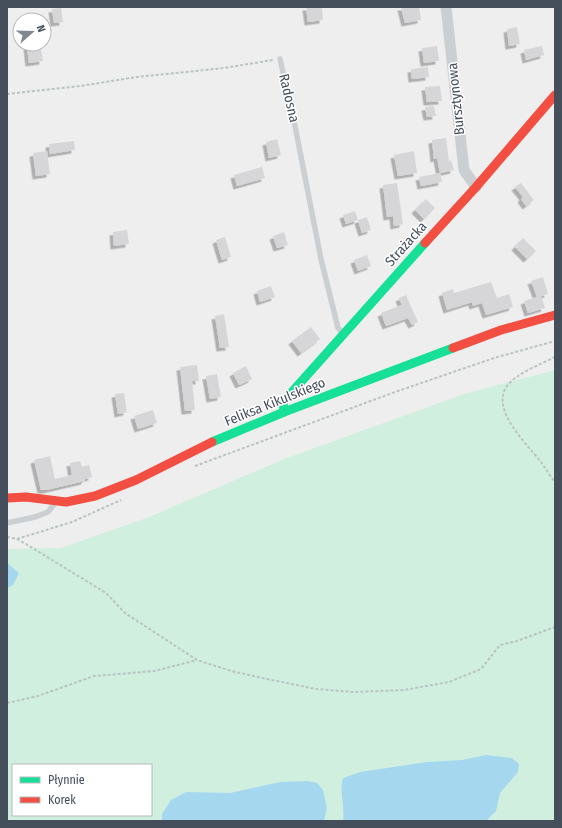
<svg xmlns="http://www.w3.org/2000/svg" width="562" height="828" viewBox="0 0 562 828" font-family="'Fira Sans Condensed',sans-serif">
	<defs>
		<filter id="shadow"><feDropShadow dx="-3.5" dy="3.5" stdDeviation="0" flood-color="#0004"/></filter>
	</defs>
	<rect width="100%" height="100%" fill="#efeeee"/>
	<path fill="#d1efdf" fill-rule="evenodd" d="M555,370v451h-548v-272l54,-1 88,-31 135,-58 180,-65zM13,765h138v50h-138z"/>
	<g fill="#a5d8ef">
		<path d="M7,563l12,10 -6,12 -6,3z"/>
		<path d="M486,755l26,3 7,6 -1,8 -18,21 -4,18 -10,10h-143c2,-15 -4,-29 0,-43l17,-6 67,-10 35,-2z"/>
		<path d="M308,781l9,2 6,7 4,18 -3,13h-162v-7l9,-14 15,-8 44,1 50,-11z"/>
	</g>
	<g fill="#d6d6d8" filter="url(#shadow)">
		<path d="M306,7h16l1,13 -15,2z"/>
		<path d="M401,7h18l2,13 -16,3z"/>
		<path d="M61,8l2,14 -9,1 -2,-14z"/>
		<path d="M517,27l3,17 -11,2 -2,-17z"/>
		<path d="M40,44l3,17 -14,2 -2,-17z"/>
		<path d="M437,46l2,15 -15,2 -2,-15z"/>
		<path d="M542,46l2,9 -18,5 -2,-10z"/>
		<path d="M428,67l1,10 -17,2 -1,-10z"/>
		<path d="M440,86l2,15 -15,1 -2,-15z"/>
		<path d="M434,106l2,10 -9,1 -2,-10z"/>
		<path d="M446,138l3,23 2,-1 3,10 -14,3 -3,-15 -3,1 -2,-19z"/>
		<path d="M277,139l4,16 -12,3 -3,-16z"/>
		<path d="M74,141l1,9 -25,4 -1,-10z"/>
		<path d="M47,151l3,23 -14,2 -3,-23z"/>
		<path d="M414,151l3,22 -19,3 -4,-21z"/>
		<path d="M262,167l3,11 -28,8 -3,-11z"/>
		<path d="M440,173l2,9 -21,4 -2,-9z"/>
		<path d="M397,183l6,41 -9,2 -1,-10 -6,1 -4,-32z"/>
		<path d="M521,183l13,17 -8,6 -5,-7 2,-2 -8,-10z"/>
		<path d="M426,199l9,9 -11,11 -9,-9z"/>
		<path d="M355,211l3,9 9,-3 4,13 -9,3 -4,-13 -12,4 -3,-9z"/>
		<path d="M127,230l2,14 -15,2 -1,-14z"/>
		<path d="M284,232l4,13 -11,3 -4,-12z"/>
		<path d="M225,237l6,20 -9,3 -6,-20z"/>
		<path d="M523,238l13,13 -9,8 -12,-12z"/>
		<path d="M367,255l4,11 -13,5 -4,-11z"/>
		<path d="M543,277l5,17 -7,2 4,12 -17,5 -4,-12 13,-4 -6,-16z"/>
		<path d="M491,282l6,16 12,-4 4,13 -27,8 -4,-12 -9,3 -1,-4 -25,8 -5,-17 11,-4 1,4z"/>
		<path d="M271,286l4,11 -15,5 -3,-11z"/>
		<path d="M406,295l12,27 -6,3 -4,-7 -22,8 -5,-13 21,-8 -3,-7z"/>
		<path d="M224,314l5,33 -9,1 -5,-32z"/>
		<path d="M311,327l9,12 -19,14 -9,-12z"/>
		<path d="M197,365l2,16h-7l3,29 -10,1 -5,-44z"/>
		<path d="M246,366l6,13 -13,6 -6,-12z"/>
		<path d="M217,374l4,23 -11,2 -4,-23z"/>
		<path d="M124,393l3,19 -9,2 -3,-20z"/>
		<path d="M153,410l4,13 -19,6 -4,-13z"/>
		<path d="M50,456l5,23 17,-4 -2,-12 10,-2 2,6 7,-2 3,12 -7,2v2l-39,9h-5l-7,-30z"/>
	</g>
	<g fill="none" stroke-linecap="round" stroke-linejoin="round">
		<g stroke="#b8c4c2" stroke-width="2" stroke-dasharray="3 2" stroke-linecap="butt">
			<path d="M7,94l73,-8 57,-9 87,-9 49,-8"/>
			<path d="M555,357c-14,7 -38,16 -48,29 -17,24 20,58 34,76 5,7 9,14 14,20"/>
			<path d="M195,466l200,-74 99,-34 61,-17"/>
			<path d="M7,537l10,2 9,5 80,49 19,20 72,47 34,11 41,9 44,9 38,3 50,-2 45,-8 32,-13 19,-24 17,-4 38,-14"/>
			<path d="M17,539l55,-17 49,-22"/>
			<path d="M7,703l31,-7 56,-20 61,-5 42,-11"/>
		</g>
		<g stroke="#cccfd2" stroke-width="5.5">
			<path d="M280,59l15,67 26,133 17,69 6,6"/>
			<path d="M7,523l28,-6 13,-5 7,-9"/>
		</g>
		<path stroke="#cccfd2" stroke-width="11" d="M446,7l18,163 12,17"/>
		<g stroke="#16e098" stroke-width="9">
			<path d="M284,412l-1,-10 142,-159"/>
			<path d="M212,442l72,-30 169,-64"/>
		</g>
		<g stroke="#f24e42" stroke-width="9">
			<path d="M425,243l51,-56 79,-92"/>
			<path d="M453,348l48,-18 54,-15"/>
			<path d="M7,498l19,-1 40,5 29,-6 41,-16 76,-38"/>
		</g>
	</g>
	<g text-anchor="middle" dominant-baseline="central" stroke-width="3" stroke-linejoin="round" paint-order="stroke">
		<g font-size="14" fill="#454f5b" stroke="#fff">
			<text transform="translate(289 98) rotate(77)">Radosna</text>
			<text transform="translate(456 99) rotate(-96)">Bursztynowa</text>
			<text transform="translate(406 244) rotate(-48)">Strażacka</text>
			<text transform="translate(275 402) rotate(-22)">Feliksa Kikulskiego</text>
		</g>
	</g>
	<rect width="562" height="828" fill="none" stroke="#454f5b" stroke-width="16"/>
	<rect x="12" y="764" width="140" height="52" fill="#ffffff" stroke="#b5b9bd"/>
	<rect x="20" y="777" width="20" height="6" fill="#16e098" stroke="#b5b9bd"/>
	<text x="48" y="784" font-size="12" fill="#454f5b">Płynnie</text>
	<rect x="20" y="797" width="20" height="6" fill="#f24e42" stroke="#b5b9bd"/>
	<text x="48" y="804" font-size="12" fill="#454f5b">Korek</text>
	<g transform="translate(32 32) rotate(70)"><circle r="19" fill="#ffffff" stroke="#b5b9bd"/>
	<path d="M0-3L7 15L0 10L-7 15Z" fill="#80878e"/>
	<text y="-6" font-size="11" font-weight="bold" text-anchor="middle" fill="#454f5b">N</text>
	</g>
</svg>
